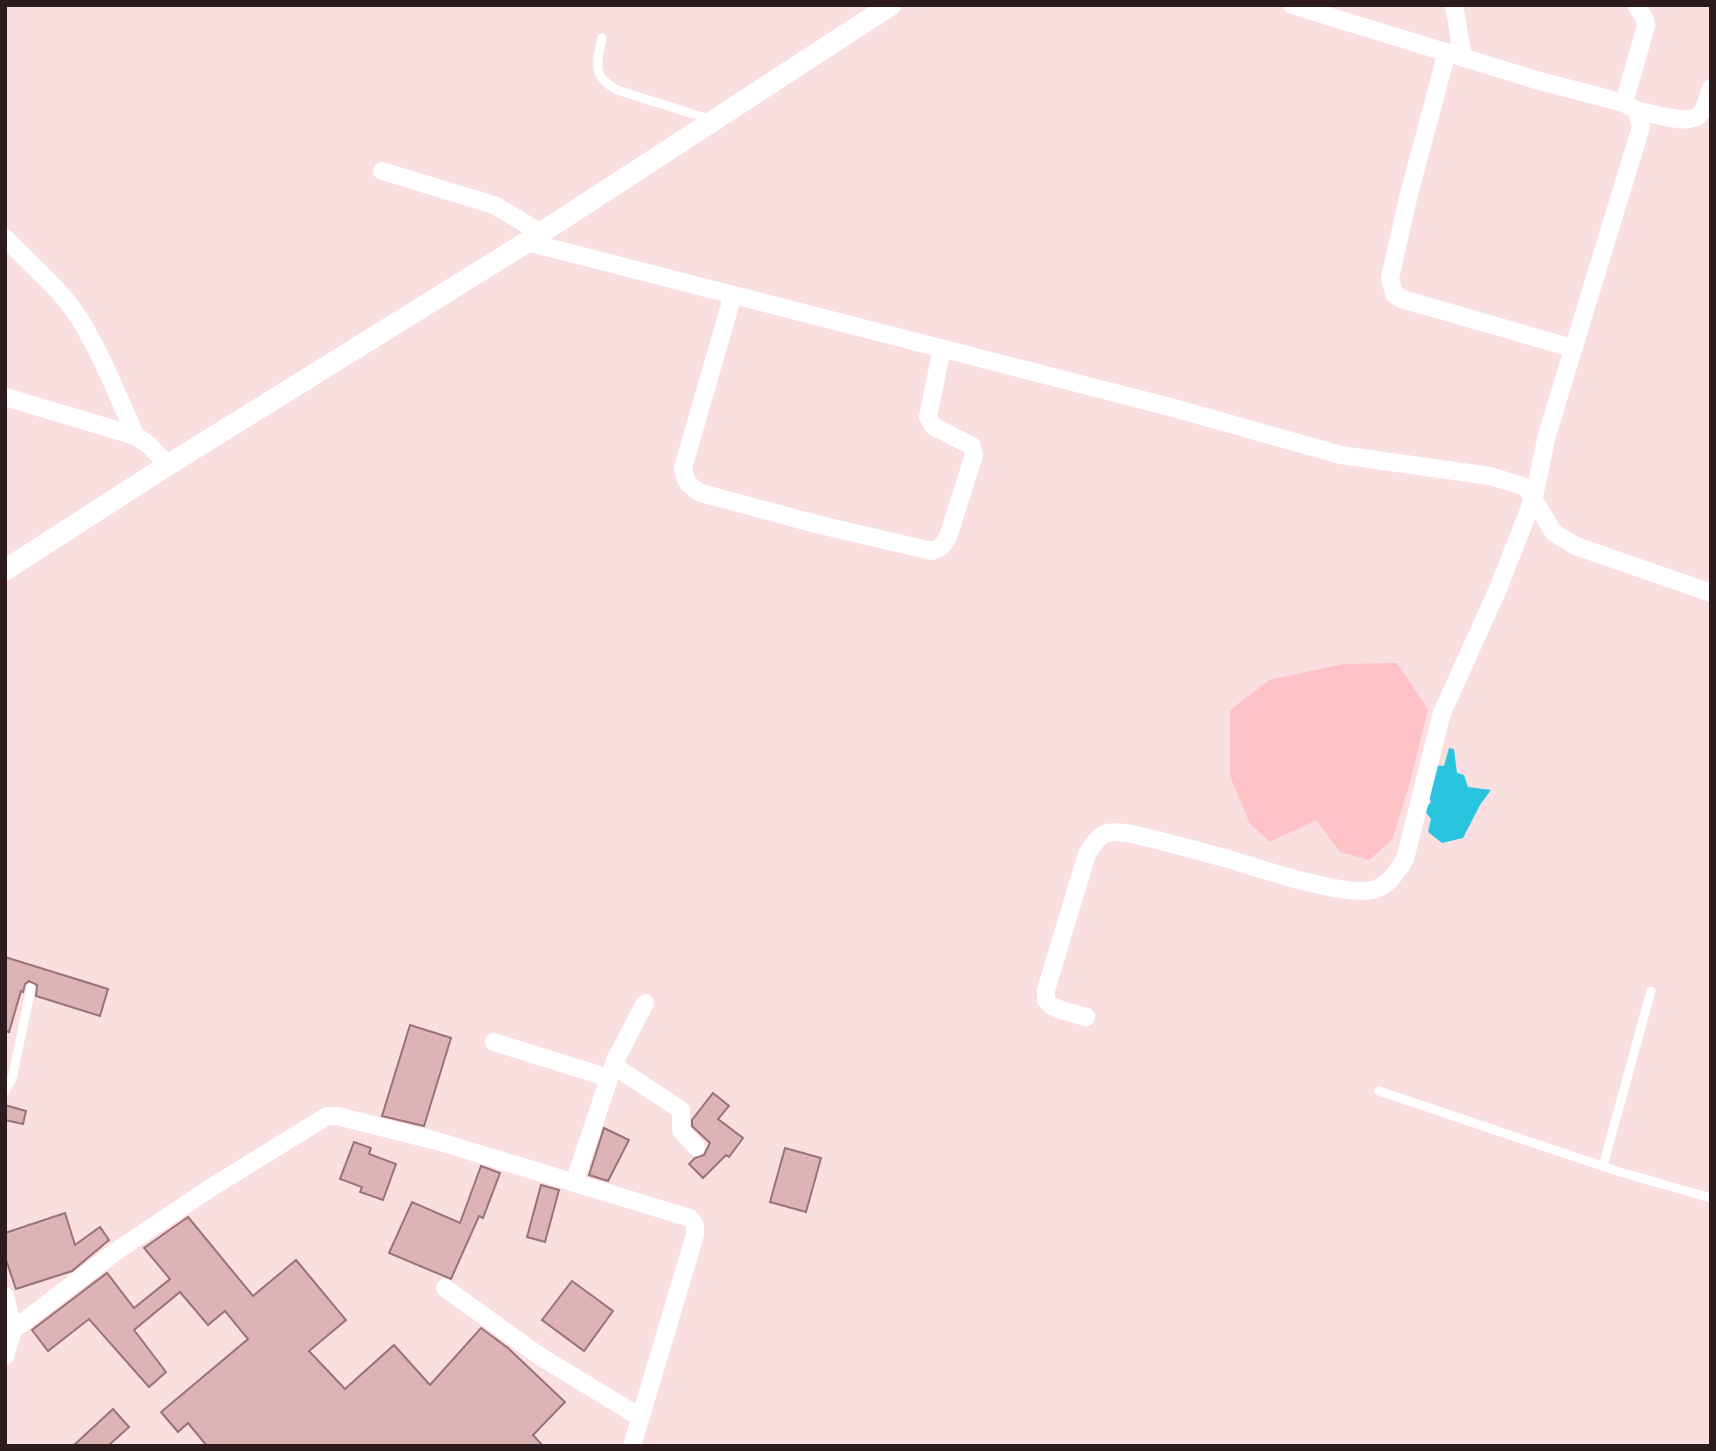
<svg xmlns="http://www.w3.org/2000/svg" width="1716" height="1451" viewBox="0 0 1716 1451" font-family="Literata,serif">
	<rect width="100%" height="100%" fill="#fadfe1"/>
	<path fill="#fec2c7" d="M1397,663l31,46 -17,70 -19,61 -23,20 -29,-8 -24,-32 -46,22 -20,-18 -20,-48v-66l39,-30 74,-16z"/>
	<path fill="#29c5de" d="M1449,748l5,1 3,24 7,2 4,12 23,3 -11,15 -17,33 -21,5 -14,-11 3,-13 -7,-9 7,-8 -3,-7 6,-30 10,1z"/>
	<g fill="#ddb3b6" stroke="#997376" stroke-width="2">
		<path d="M5,957l103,32 -8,27 -64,-20 1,-11 -8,-4 -4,3 -2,8 -2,-1 -12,41 -4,-1z"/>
		<path d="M410,1025l41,13 -27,88 -42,-10z"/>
		<path d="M713,1093l16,13 -11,13 25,19 -14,19 -3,-2 -23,23 -14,-14 6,-6 9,-3 6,-12 -18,-17v-6z"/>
		<path d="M5,1105l21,6 -3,13 -18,-4z"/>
		<path d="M604,1128l25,12 -21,41 -19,-6z"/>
		<path d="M354,1142l17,6 -2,6 27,10 -13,36 -23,-8 2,-5 -22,-8z"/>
		<path d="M785,1148l36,10 -15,54 -36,-10z"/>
		<path d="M481,1166l19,7 -17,45 -4,-2 -28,63 -62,-26 23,-51 48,21z"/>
		<path d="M541,1185l18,5 -14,52 -18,-5z"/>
		<path d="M65,1213l10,32 25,-18 9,13 -37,31 -56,18 -11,-32v-24z"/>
		<path d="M188,1217l65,79 43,-36 50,60 -37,31 36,38 49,-44 36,40 51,-57 27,20 57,54 -32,33 10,11h-336l-19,-23 -10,9 -17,-20 87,-73 -23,-28 -17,14 -28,-33 -46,38 32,42 -17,15 -60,-68 -41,32 -16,-21 75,-57 27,35 36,-29 -26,-31z"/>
		<path d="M572,1281l41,30 -29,40 -42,-31z"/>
		<path d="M113,1409l16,18 -21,19h-35z"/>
	</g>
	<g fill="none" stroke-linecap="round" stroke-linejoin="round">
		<g stroke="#fff" stroke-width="9">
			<path d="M602,38c-5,25 -11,38 15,52l92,29"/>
			<path d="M5,1091l7,-12 19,-91"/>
			<path d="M1379,1091l241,81 91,26"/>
			<path d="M1603,1166l48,-175"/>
		</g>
		<g stroke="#fff" stroke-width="18">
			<path d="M1454,5l9,53"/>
			<path d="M1447,52l-38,142 -19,84 4,16 8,5 170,49"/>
			<path d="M1624,103l22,-77 -1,-7 -9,-14"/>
			<path d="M1636,110c16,3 53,17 64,4 7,-7 8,-17 11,-26"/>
			<path d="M382,171l112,34 47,28"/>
			<path d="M5,238c25,26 55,50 74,80 23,37 39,79 57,118"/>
			<path d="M527,242l643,165 171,48 149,21 36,11 28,46 22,13 135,47"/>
			<path d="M733,295l-50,173c2,14 6,18 18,25l115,31 116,27 9,-4 7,-10 26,-82 -2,-9 -39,-20 -5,-9 14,-69"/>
			<path d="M5,397l131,39 13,9 19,20"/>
			<path d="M1086,1017l-25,-7 -11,-5 -4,-5v-10l41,-136c15,-23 18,-24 45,-20 31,7 62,16 93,24 30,9 124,41 151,31 14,-5 21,-18 29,-30l37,-146 56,-124 36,-92 13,-62 94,-308 -5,-17 -12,-7 -88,-23 -244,-75"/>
			<path d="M494,1042l115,36"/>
			<path d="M614,1066l67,44v20l15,17"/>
			<path d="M574,1183l41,-122 30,-58"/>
			<path d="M445,1288l96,69 99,60"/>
			<path d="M5,1296l8,34 -8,26"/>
			<path d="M13,1330l102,-78 97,-65 115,-71h10l100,25 253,77 5,7v10l-63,211"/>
		</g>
		<path stroke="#fff" stroke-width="21" d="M5,570l163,-105 359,-223 364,-237"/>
	</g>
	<rect width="1716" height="1451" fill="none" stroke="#2c1c1e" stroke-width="14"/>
</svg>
